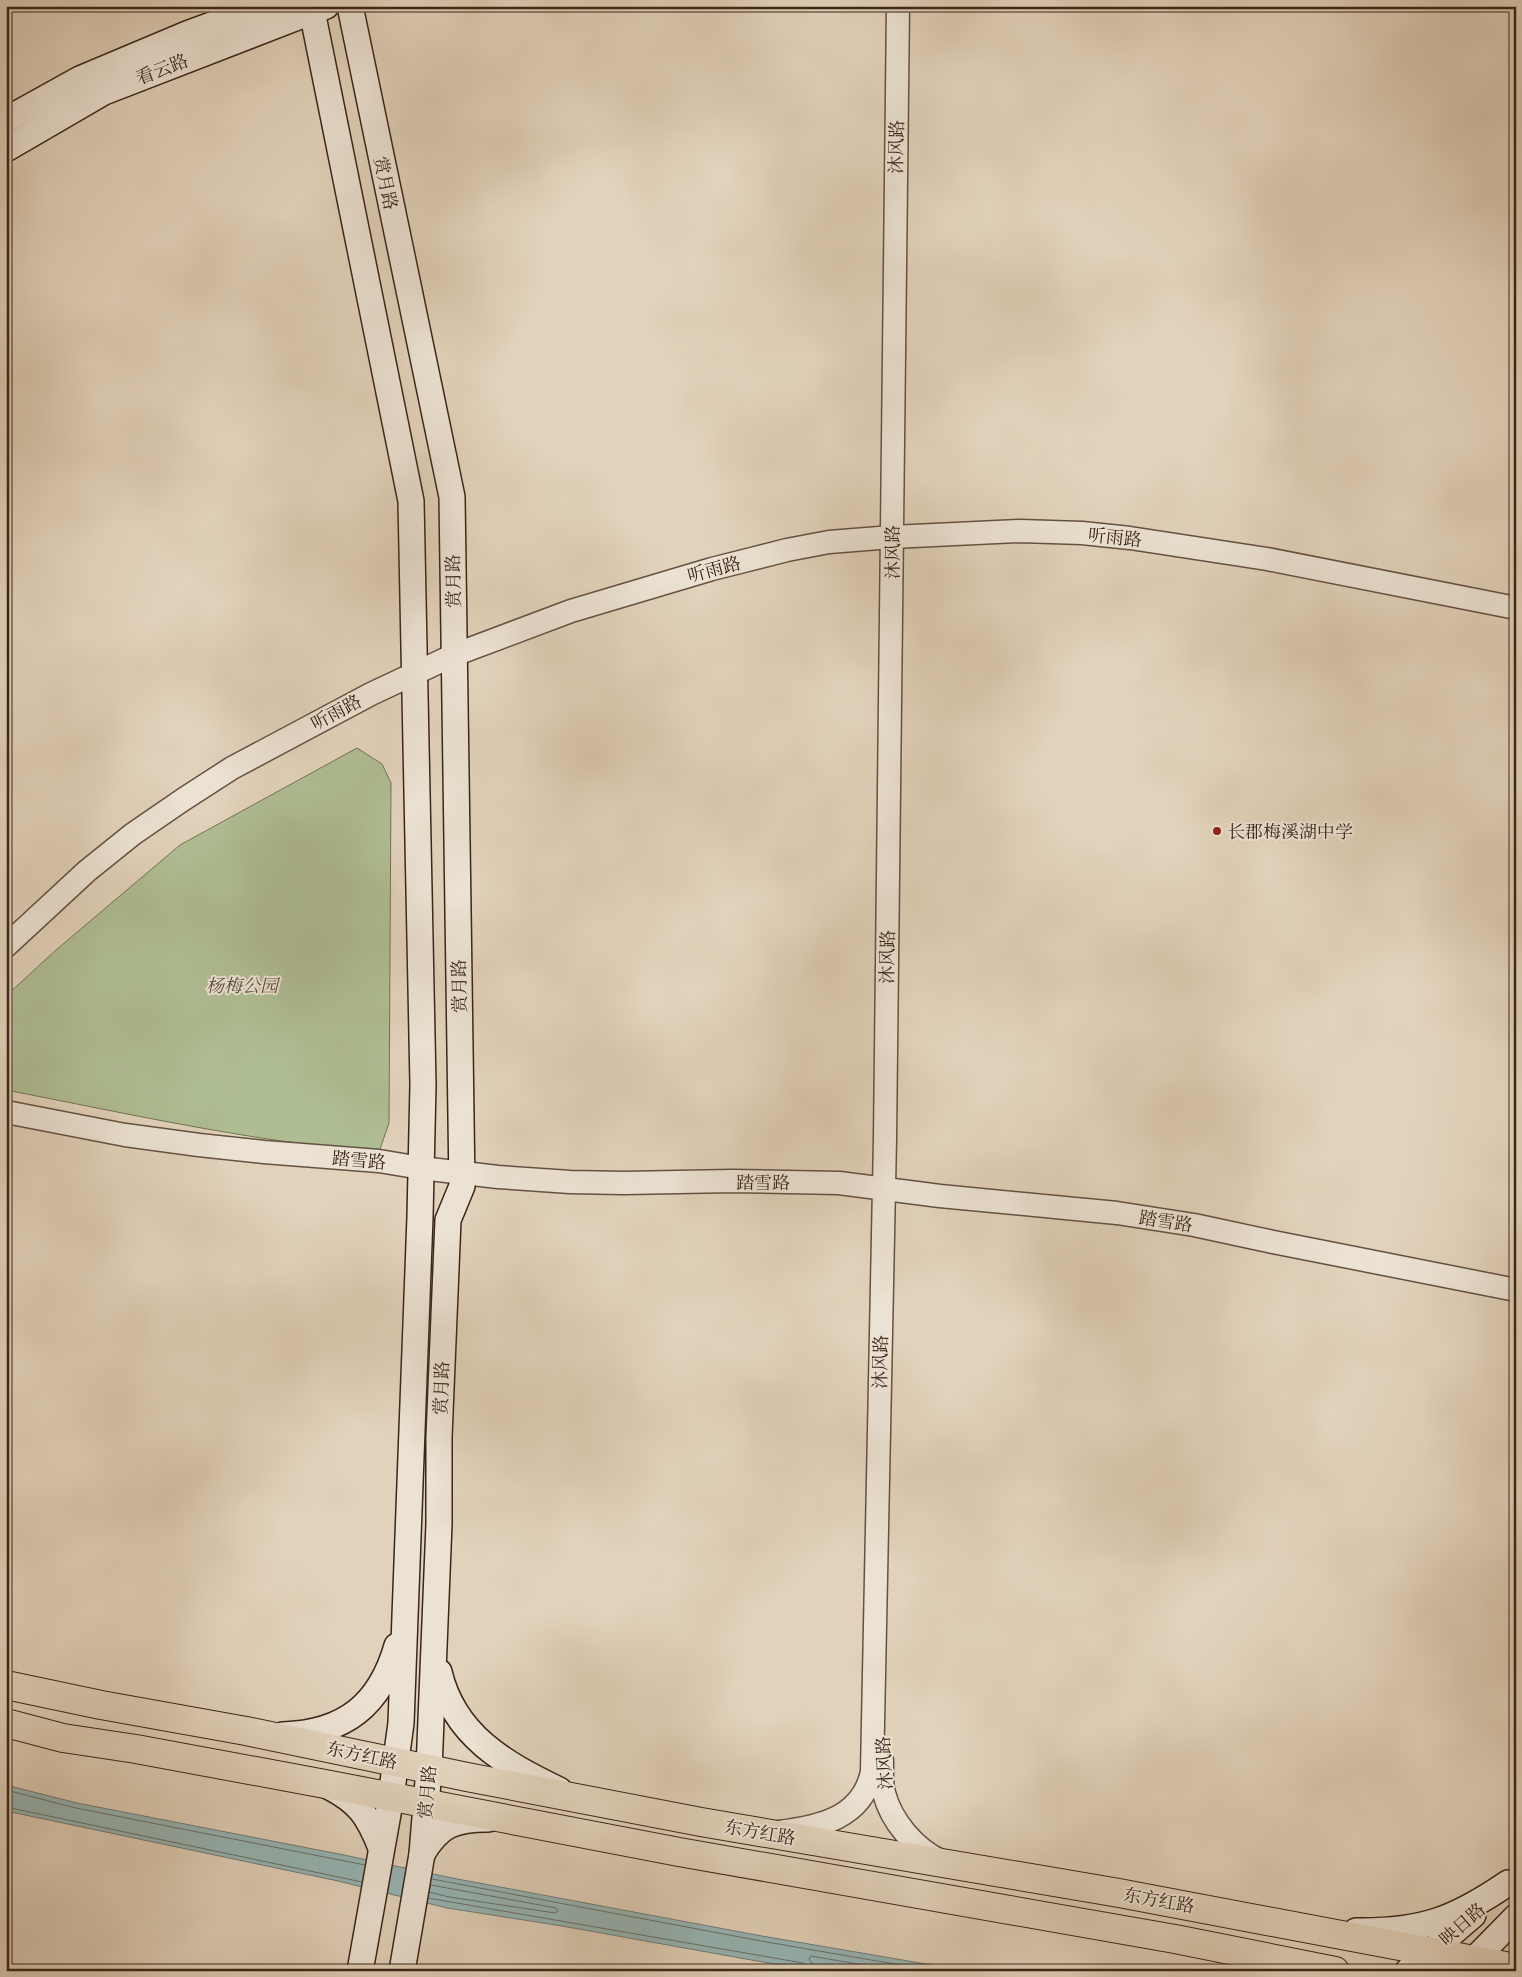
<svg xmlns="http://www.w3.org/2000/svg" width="1522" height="1977" viewBox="0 0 1522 1977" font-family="'EB Garamond','Noto Serif SC',serif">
	<rect width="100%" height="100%" fill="#e2d2bb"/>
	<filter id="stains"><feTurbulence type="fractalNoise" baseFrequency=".004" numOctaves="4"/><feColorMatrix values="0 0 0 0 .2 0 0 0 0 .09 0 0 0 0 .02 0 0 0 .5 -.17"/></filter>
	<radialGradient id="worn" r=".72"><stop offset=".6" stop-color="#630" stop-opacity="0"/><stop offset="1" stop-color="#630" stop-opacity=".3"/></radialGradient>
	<path fill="#afbd93" stroke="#747256" d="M357,748l25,16 9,19 -2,340 -10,29c-126,-10 -249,-38 -373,-62v-94l50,-46 124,-105z"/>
	<path fill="#96b6b6" stroke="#717c77" d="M6,1785l71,18 267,52 108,23 310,58 205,35h-150l-60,-10 -195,-35 -115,-18 -109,-27 -332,-70z"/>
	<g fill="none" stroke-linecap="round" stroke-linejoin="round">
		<g stroke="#686e68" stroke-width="1">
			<path d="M6,1790l70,18 289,57"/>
			<path d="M6,1807l356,75"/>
			<path d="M432,1879l329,62 174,30"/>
			<path d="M429,1892l20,5 106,16 3,-2 -2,-3 -125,-23"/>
			<path d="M428,1898l375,65 4,3 1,5"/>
			<path d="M814,1971l-1,-6 -4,-6 2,-3 87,15"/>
		</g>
		<g stroke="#645142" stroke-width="25">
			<g id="tertiary">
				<path d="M6,946l81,-75 46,-37 51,-35 48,-31 139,-74 83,-39 117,-44 141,-42 75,-19 42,-8 63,-5 128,-6 62,2 48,5 137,21 249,49"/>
				<path d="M6,1112l119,23 74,10 65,7 115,9 42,7 77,9 72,5 54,1 108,-2 107,2 101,13 177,17 77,12 79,17 243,48"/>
				<path d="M882,1761c0,11 -1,22 2,32 7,28 31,56 57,68"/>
				<path d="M779,1832c41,-5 83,-14 93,-60l13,-634 13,-1132"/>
			</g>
		</g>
		<g stroke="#3a2619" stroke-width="28">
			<g id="secondary">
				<path d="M311,6l100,495 12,584 -3,132 -19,506 -10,74 -31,174"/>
				<path d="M350,6l102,491 10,689 -14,34 -9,217v87l-10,245 -7,85 -20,117"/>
				<path d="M6,120l74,-41 107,-45 76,-28"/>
				<path d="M6,149l98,-57 222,-86"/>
				<path d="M439,1672c15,64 66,92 120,118"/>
				<path d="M283,1735c62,-2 97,-30 114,-89"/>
				<path d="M328,1786c31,16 40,29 53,62"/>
				<path d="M422,1854c17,-29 32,-35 66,-35"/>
				<path d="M1356,1931c65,1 98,-11 152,-48"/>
				<path d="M1408,1971l65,-56"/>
				<path d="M1463,1971l53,-54"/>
			</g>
		</g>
		<g stroke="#3a2619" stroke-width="30">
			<g id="primary">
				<path d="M6,1685l95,20 145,26 221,46 234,45 418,71 397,75"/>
				<path d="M6,1723l57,15 73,11 189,35 354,68 496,87 160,32"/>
			</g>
		</g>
		<use href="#tertiary" stroke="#ece2d3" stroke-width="22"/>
		<use href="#secondary" stroke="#ece2d3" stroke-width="25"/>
		<use href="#primary" stroke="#e2d2bb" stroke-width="28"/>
	</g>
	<circle fill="#8f2418" stroke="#ece2d3" stroke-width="2" cx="1217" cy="831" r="5"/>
	<g text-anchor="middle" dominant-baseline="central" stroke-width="4" stroke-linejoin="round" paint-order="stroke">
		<g font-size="18" fill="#3a2619" stroke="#ece2d3">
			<text transform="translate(162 69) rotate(-21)">看云路</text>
			<text transform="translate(896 147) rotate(-89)">沐风路</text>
			<text transform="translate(386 183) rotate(78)">赏月路</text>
			<text transform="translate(1115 537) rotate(6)">听雨路</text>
			<text transform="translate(892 552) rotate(-90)">沐风路</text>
			<text transform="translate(714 569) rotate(-15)">听雨路</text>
			<text transform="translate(453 581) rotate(-91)">赏月路</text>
			<text transform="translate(336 712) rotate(-28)">听雨路</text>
			<text transform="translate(887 957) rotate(-89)">沐风路</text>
			<text transform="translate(459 986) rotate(-91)">赏月路</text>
			<text transform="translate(359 1160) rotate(5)">踏雪路</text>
			<text x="763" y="1182">踏雪路</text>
			<text transform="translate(1166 1221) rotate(9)">踏雪路</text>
			<text transform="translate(880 1362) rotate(-89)">沐风路</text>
			<text transform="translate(441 1388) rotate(-88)">赏月路</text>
			<text transform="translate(362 1755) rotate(12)">东方红路</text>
			<text transform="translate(884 1763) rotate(-93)">沐风路</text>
			<text transform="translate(427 1792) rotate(-85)">赏月路</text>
			<text transform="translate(760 1832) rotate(10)">东方红路</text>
			<text transform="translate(1159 1900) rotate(10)">东方红路</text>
			<text transform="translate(1462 1924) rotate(-41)">映日路</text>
		</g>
		<g font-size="18" fill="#3a2619" stroke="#ece2d3" text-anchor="start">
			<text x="1227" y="831">长郡梅溪湖中学</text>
		</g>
		<g font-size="18" font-style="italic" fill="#574c38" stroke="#ece2d3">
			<text x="242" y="985">杨梅公园</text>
		</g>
	</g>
	<rect width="1522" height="1977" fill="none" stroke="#e2d2bb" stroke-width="25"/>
	<rect x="8" y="8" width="1507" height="1962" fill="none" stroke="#3a2619" stroke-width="2.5"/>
	<rect x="12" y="12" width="1497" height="1952" fill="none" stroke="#3a2619"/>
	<rect width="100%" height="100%" filter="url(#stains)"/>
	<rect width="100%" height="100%" fill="url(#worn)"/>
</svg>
